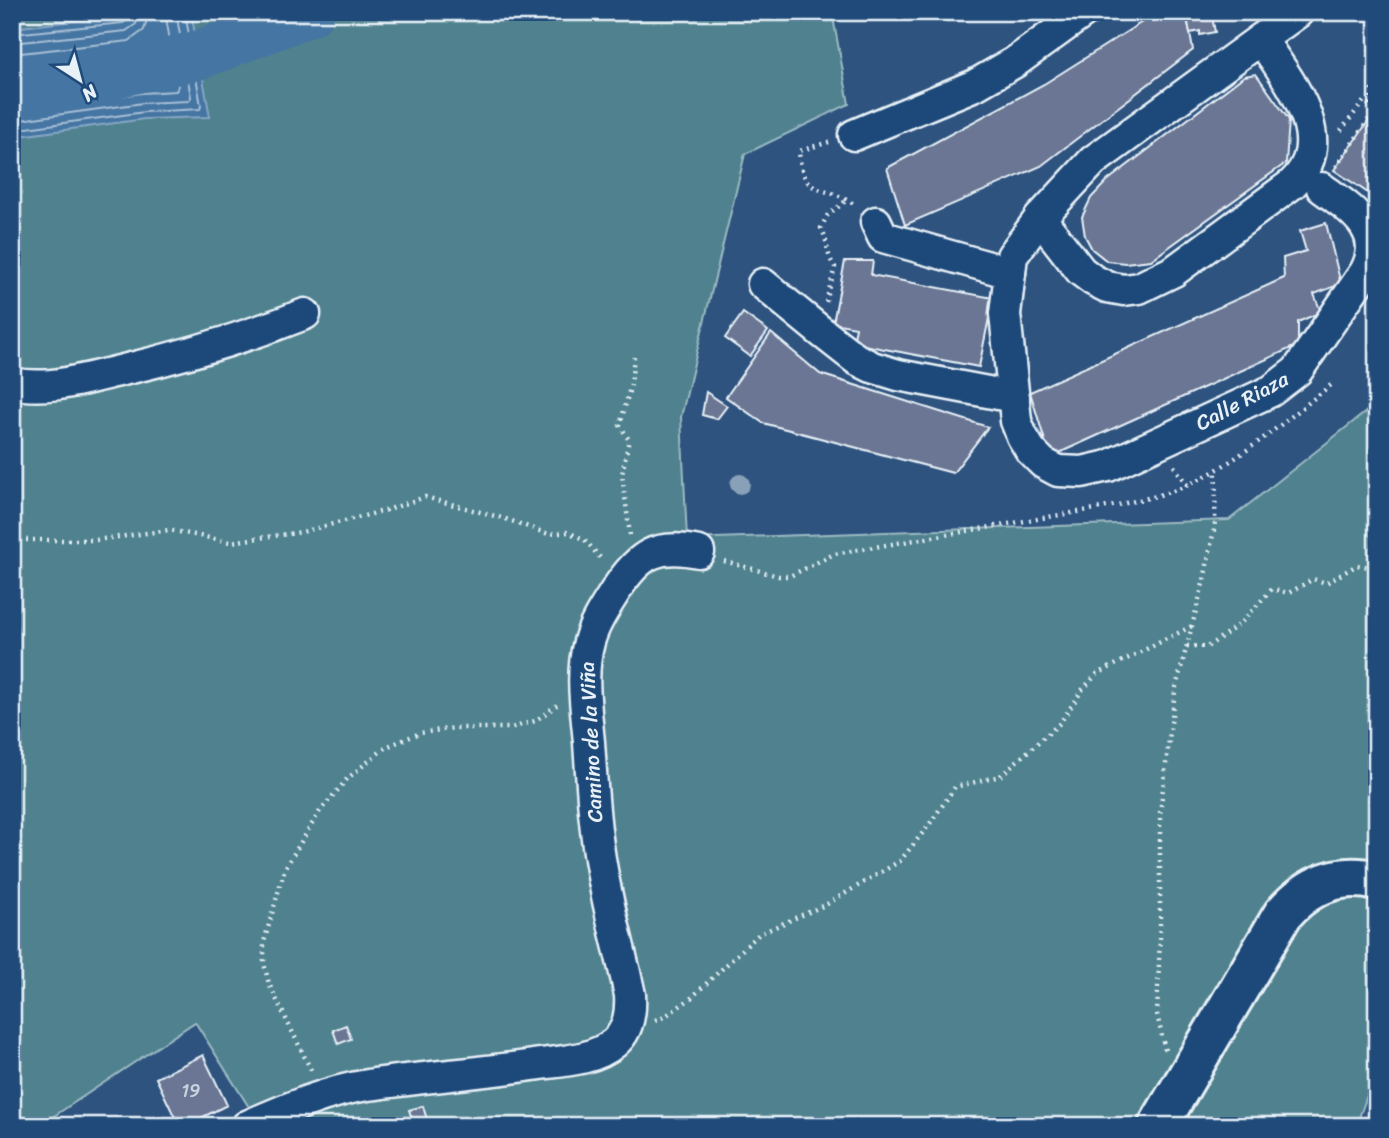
<svg xmlns="http://www.w3.org/2000/svg" width="1389" height="1138" viewBox="0 0 1389 1138" font-family="Sriracha,sans-serif">
	<rect width="100%" height="100%" fill="#2e537f"/>
	<filter id="ink" filterUnits="userSpaceOnUse"><feTurbulence type="fractalNoise" baseFrequency=".0143" numOctaves="2"/><feDisplacementMap in="SourceGraphic" scale="14" xChannelSelector="R" yChannelSelector="G"/><feConvolveMatrix kernelMatrix="1 2 1 2 8 2 1 2 1" color-interpolation-filters="sRGB"/></filter>
	<g filter="url(#ink)">
		<path fill="#50828e" stroke="#9cbac3" stroke-width="2" d="M12,12h820l17,92 -104,50 -64,263 6,122 542,-19 148,-117v665l-21,58h-1095l-66,-104 -156,104h-27z"/>
		<path fill="#4575a2" stroke="#86a7c4" stroke-width="2" d="M154,12h37l19,105 -65,2 -133,18v-109z"/>
		<g fill="none" stroke-linecap="round" stroke-linejoin="round">
			<g stroke="#a7bfd6" stroke-width="2">
				<path d="M12,34l111,-11 6,-4 1,-7"/>
				<path d="M12,43l114,-12 10,-7 3,-12"/>
				<path d="M12,54l117,-13 15,-11 5,-18"/>
				<path d="M12,111l130,-18 34,-2 2,-4 -13,-75"/>
				<path d="M12,121l131,-18 46,-2 2,-4 -15,-85"/>
				<path d="M12,130l133,-18 55,-3 1,-3 -16,-94"/>
			</g>
			<path stroke="#4575a2" stroke-width="49" d="M12,96l187,-41 111,-43"/>
		</g>
		<g fill="#6b7693" stroke="#e8f1f8" stroke-width="2">
			<path d="M1158,12h28l7,38 -152,116 -136,59 -18,-57 157,-84z"/>
			<path d="M1186,12h25l4,20 -15,3v-4l-10,2z"/>
			<path d="M1256,74l33,46 -3,43 -135,97 -26,3 -18,-2 -15,-12 -7,-13 -3,-19 9,-19 16,-17 137,-105z"/>
			<path d="M1369,120l8,5v74l-43,-29z"/>
			<path d="M1326,223l15,61 -27,10 7,18 -23,10v23l-248,112 -20,-65 254,-114 -1,-20 23,-7 -6,-20z"/>
			<path d="M845,261h28l-2,14 122,23 -14,69 -126,-24 3,-16 -23,-4z"/>
			<path d="M743,313l25,18 -18,25 -25,-18z"/>
			<path d="M771,333l49,41 168,53 -35,46 -190,-50 -37,-26z"/>
			<path d="M706,392l21,14 -10,13 -15,-4z"/>
			<path d="M346,1025l5,14 -13,5 -5,-14z"/>
			<path d="M203,1055l24,50 -42,21h-6l-23,-48z"/>
			<path d="M423,1106l4,14 -13,5 -5,-15z"/>
		</g>
		<g fill="none" stroke-linecap="round" stroke-linejoin="round">
			<g stroke="#e8f1f8" stroke-width="35">
				<g id="street">
					<path d="M1298,12l-205,149 -53,57 -28,38 -7,58 11,107 6,15 9,15 12,12 15,8 24,1 26,-6 163,-75 26,-20 68,-99c22,-41 -13,-62 -43,-84"/>
					<path d="M854,135l121,-50 40,-23 69,-50"/>
					<path d="M1040,218l41,53 12,9 14,7 17,3 15,-2 35,-17 118,-87c47,-44 -4,-104 -31,-145"/>
					<path d="M876,222l7,15 127,36"/>
					<path d="M763,284l56,46 37,29 16,8 26,8 116,22"/>
					<path d="M12,383c36,8 72,-4 107,-12 64,-15 125,-33 186,-57"/>
					<path d="M247,1126c39,-17 80,-35 121,-41 55,-8 110,-12 165,-20 26,-4 60,-4 81,-22 15,-12 17,-31 16,-48 -9,-42 -21,-83 -28,-125 -8,-42 -10,-85 -13,-128 -3,-33 -9,-68 0,-100 5,-19 17,-36 27,-52 23,-36 41,-47 83,-38"/>
				</g>
			</g>
			<g stroke="#e8f1f8" stroke-width="44">
				<path id="secondary" d="M1158,1126l125,-212c25,-29 56,-43 94,-33"/>
			</g>
			<g stroke="#e8f1f8" stroke-width="4.5" stroke-dasharray="2 5" stroke-linecap="butt">
				<path d="M1370,105l2,-18 5,-6"/>
				<path d="M829,142l-30,9c4,52 26,30 57,55"/>
				<path d="M1336,167l39,-57 -11,-9 -25,32"/>
				<path d="M826,302l9,-35c-10,-13 -6,-26 -14,-39l6,-12 21,-17"/>
				<path d="M1174,466l14,20"/>
				<path d="M630,535l-8,-61 7,-34 -9,-15 11,-41 3,-27"/>
				<path d="M12,540h84l73,-10 61,12 72,-10 85,-22 38,-13 81,22 42,15 20,-2 17,8 18,21"/>
				<path d="M724,561l54,15h12l44,-22 284,-49c23,-6 50,-10 72,-21 52,-25 96,-64 141,-99"/>
				<path d="M1187,646l20,1 33,-23 32,-35 17,4 24,-14 13,4 31,-18 12,2 8,-8"/>
				<path d="M1371,849l6,-27"/>
				<path d="M655,1020l9,-3 26,-18 69,-65 68,-30 73,-43 29,-36 26,-38 45,-11 60,-53 23,-34 14,-15 95,-48"/>
				<path d="M1165,1050l-8,-36 3,-77v-124l15,-122 29,-111 11,-55 1,-55"/>
				<path d="M311,1070l-42,-86 -5,-21v-21l21,-74 35,-57 28,-33 38,-31 34,-14 34,-5h57l24,-7 22,-16"/>
			</g>
			<use href="#street" stroke="#1f4a7a" stroke-width="30"/>
			<use href="#secondary" stroke="#1f4a7a" stroke-width="38"/>
		</g>
		<circle fill="#88a1b9" cx="740" cy="484" r="10"/>
	</g>
	<g text-anchor="middle" dominant-baseline="central" stroke-width="5" stroke-linejoin="round" paint-order="stroke">
		<g font-size="18" fill="#c9d2df">
			<text x="191" y="1091">19</text>
		</g>
		<g font-size="21" fill="#e8f1f8" stroke="#1f4a7a">
			<text transform="translate(1242 401) rotate(-28)">Calle Riaza</text>
			<text transform="translate(591 742) rotate(-93)">Camino de la Viña</text>
		</g>
	</g>
	<rect width="1389" height="1138" fill="none" stroke="#1f4a7a" stroke-width="42"/>
	<rect x="21" y="21" width="1347" height="1096" fill="none" stroke="#e8f1f8" stroke-width="2.5" filter="url(#ink)"/>
	<g transform="translate(80 80) rotate(144)" stroke="#1f4a7a" stroke-width="5" paint-order="stroke">
	<path d="M0-5L12 26L0 18L-12 26Z" fill="#e8f1f8"/>
	<text y="-10" font-size="19" font-weight="bold" text-anchor="middle" fill="#e8f1f8">N</text>
	</g>
</svg>
